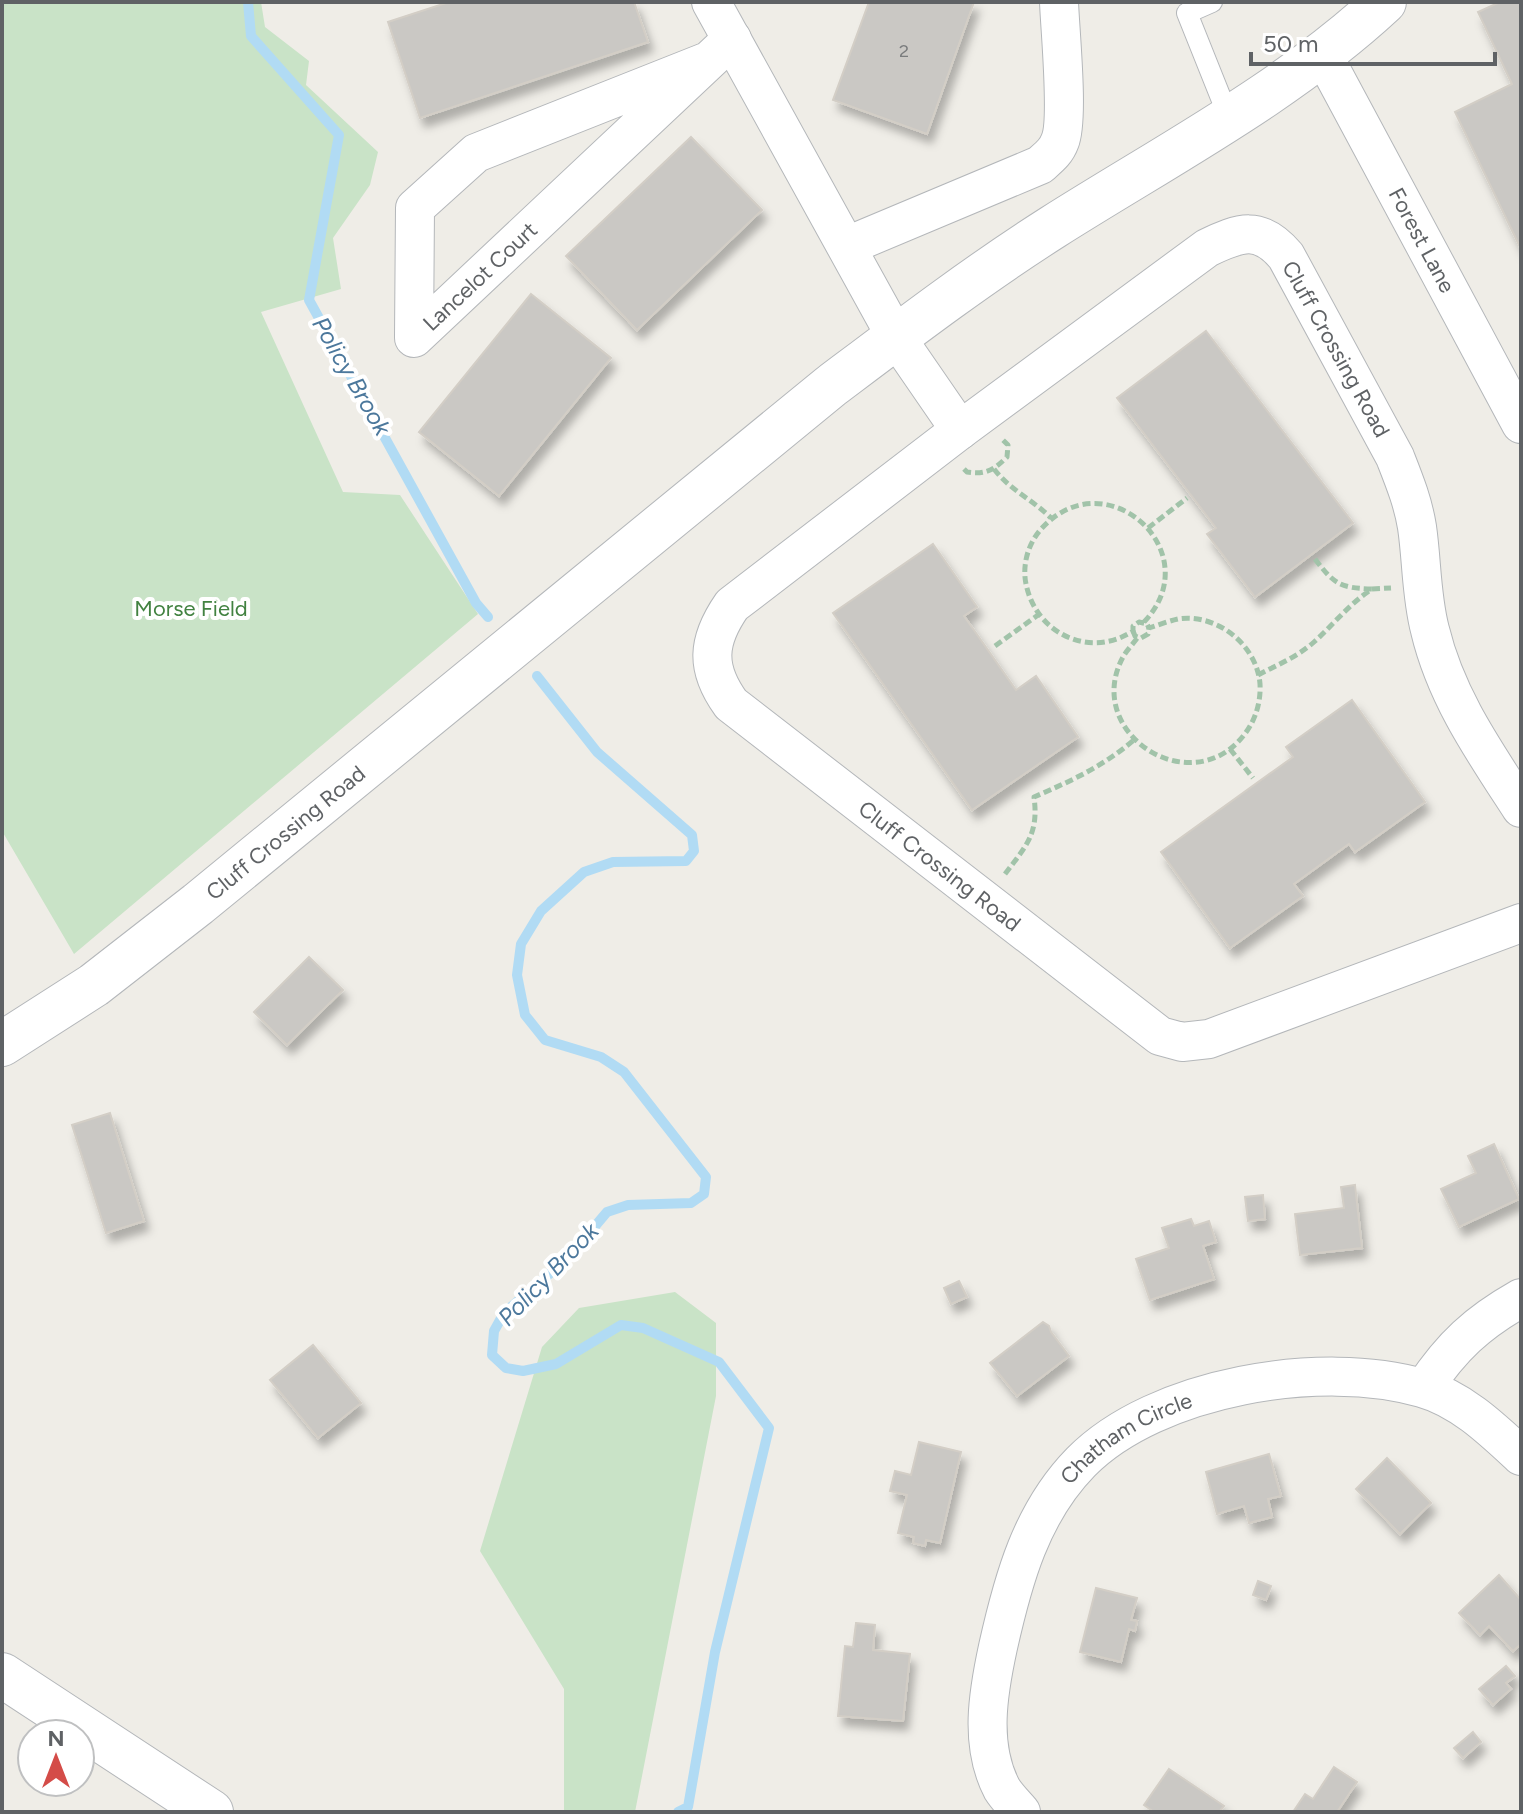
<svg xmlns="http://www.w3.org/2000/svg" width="1523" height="1814" viewBox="0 0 1523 1814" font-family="Figtree,sans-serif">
	<defs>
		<filter id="shadow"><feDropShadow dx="5" dy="9" stdDeviation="4" flood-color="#0004"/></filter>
	</defs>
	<rect width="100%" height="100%" fill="#efede7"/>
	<g fill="#c9e3c7">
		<path d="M2,2h259l4,25 44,34 -3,24 72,67 -8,33 -37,53 8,51 -80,23 82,180 57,3 78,119 -404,340 -72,-123z"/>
		<path d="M675,1292l41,31v73l-81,416h-71v-123l-84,-138 62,-204 37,-39z"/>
	</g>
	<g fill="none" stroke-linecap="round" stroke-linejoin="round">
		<g stroke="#b1dbf4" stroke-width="10">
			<path d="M248,2l3,34 88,99 -30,165 167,303 12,14"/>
			<path d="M537,676l60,76 95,83 2,16 -8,10 -73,1 -29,10 -43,39 -20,33 -4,31 8,40 20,25 56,17 23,15 82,105 -2,17 -13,9 -63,2 -21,7 -38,45 -65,56 -10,18 -2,24 14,13 17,3 33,-7 65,-39 22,3 76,34 50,66 -54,224 -27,155 -10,5"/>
		</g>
	</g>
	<g fill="#cac8c4" stroke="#d3cec6" stroke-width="2" filter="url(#shadow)">
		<path d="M449,2h185l14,40 -228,76 -32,-96z"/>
		<path d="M869,2h105l-47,132 -94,-34z"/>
		<path d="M1500,2h21v247l-66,-137 57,-28 -34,-72z"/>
		<path d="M691,137l71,73 -125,120 -71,-74z"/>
		<path d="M531,294l80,64 -112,138 -80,-64z"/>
		<path d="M1206,331l147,192 -98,74 -48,-63 9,-6 -99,-130z"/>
		<path d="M933,544l44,63 -13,9 52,74 20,-14 42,61 -106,73 -139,-197z"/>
		<path d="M1352,700l73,102 -70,50 -6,-8 -55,40 9,12 -73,52 -69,-96 132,-95 -7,-10z"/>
		<path d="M309,957l34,33 -56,55 -33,-33z"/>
		<path d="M110,1113l34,108 -38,12 -34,-108z"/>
		<path d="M1494,1144l25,55 -60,28 -18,-38 35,-16 -8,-17z"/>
		<path d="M1355,1185l7,63 -62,7 -5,-41 49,-6 -3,-21z"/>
		<path d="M1263,1195l2,24 -17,2 -3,-24z"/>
		<path d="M1191,1219l3,7 15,-5 7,21 -13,4 11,33 -64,21 -14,-41 33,-11 -7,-20z"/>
		<path d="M959,1281l8,16 -16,7 -7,-16z"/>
		<path d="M1043,1322l6,4 2,6 18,24 -52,40 -27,-33z"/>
		<path d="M313,1345l48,58 -43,35 -48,-58z"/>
		<path d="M919,1442l42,10 -21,91 -14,-3 -1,6 -12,-3 1,-6 -16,-4 9,-38 -17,-4 5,-20 16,4z"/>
		<path d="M1269,1454l12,42 -13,3 4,18 -23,6 -5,-17 -27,8 -11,-42z"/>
		<path d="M1387,1458l44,45 -31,31 -44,-45z"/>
		<path d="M1499,1575l22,25v44l-8,7 -24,-25 -9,9 -21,-22z"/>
		<path d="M1258,1581l13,5 -5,14 -13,-5z"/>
		<path d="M1096,1588l41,10 -6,22 6,1 -2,10 -6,-2 -8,33 -41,-10z"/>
		<path d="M856,1623l19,2 -2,25 37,4 -7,67 -65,-5 7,-70 8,1z"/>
		<path d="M1506,1666l9,10 -9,7 5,6 -18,16 -14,-16z"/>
		<path d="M1473,1732l8,10 -18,16 -9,-10z"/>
		<path d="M1334,1767l23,15 -20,30h-44l12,-18 8,5z"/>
		<path d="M1169,1769l55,37 -5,6h-65l-10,-7z"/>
	</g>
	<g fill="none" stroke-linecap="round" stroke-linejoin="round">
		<g stroke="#b4b7ba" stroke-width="22">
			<path id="service" d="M1212,2l-25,11 42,105"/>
		</g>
		<g stroke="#b4b7ba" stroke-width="40">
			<g id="minor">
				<path d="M711,2l185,335 64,93"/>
				<path id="s1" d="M1323,55l198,369"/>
				<path id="s2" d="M708,61l-232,92 -61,55 -1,130 318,-299"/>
				<path d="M847,246l193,-81c9,-8 16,-13 20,-24 9,-22 0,-111 -1,-139"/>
				<path id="s3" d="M1521,808c-37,-57 -75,-111 -91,-178 -9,-34 -8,-69 -13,-103 -4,-25 -13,-47 -22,-70l-109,-201c-26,-31 -46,-24 -79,-8l-247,182 -228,175c-25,36 -27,63 -1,99l429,332 22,6 27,-3 312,-116"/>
				<path d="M1424,1388c28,-42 53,-65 97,-90"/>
				<path id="s4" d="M1021,1812c-6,-7 -14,-15 -19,-23 -23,-44 -14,-96 -4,-142 15,-67 33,-134 83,-185 75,-76 241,-103 341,-74 39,11 70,41 99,68"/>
			</g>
		</g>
		<g stroke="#b4b7ba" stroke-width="46">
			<g id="tertiary">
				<path id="s5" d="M2,1044l92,-59 104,-81 633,-518c73,-55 145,-110 222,-159 112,-71 233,-134 331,-225"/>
				<path d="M2,1675l209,137"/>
			</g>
		</g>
		<g stroke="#a1c3a9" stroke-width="5" stroke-dasharray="8 4" stroke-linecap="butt">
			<path d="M964,469l3,3c18,3 27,-2 40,-15l1,-12 -5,-5"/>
			<path d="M994,469c16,21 39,31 57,49"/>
			<path d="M1148,528l39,-30"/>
			<path d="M1372,589l19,-1"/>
			<path d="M1144,622c66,-69 -37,-164 -102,-94 -14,15 -20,37 -16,56 10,50 64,75 107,47v-5l6,-4 8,2 2,4"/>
			<path d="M1133,631l2,5 6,2 7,-4 1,-6c9,-3 20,-7 29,-9 39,-6 79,26 82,65 1,19 -5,37 -16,51 -53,68 -162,-2 -121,-78 4,-7 10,-13 15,-20"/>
			<path d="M995,646l43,-31"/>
			<path d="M1258,675c19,-10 39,-18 56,-33 20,-18 35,-38 58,-53 -32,-1 -38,-5 -57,-30"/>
			<path d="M1230,749l23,29"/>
			<path d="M1005,874c21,-28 34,-40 29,-77 37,-16 70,-31 101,-58"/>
		</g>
		<use href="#service" stroke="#fff" stroke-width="20"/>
		<use href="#minor" stroke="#fff" stroke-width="38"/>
		<use href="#tertiary" stroke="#fff" stroke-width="44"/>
	</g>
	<g text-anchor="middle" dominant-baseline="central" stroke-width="8" stroke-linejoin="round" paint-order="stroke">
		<g font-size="18" fill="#7a7c7d">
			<text x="904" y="51">2</text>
		</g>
		<g font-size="22" fill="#5f6265" stroke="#fff">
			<text stroke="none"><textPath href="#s1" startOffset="210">Forest Lane</textPath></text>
			<text stroke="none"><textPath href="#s2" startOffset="552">Lancelot Court</textPath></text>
			<text transform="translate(1336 349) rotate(61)">Cluff Crossing Road</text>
			<text stroke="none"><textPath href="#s5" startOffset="354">Cluff Crossing Road</textPath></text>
			<text stroke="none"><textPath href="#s3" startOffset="1662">Cluff Crossing Road</textPath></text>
			<text stroke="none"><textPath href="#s4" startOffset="432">Chatham Circle</textPath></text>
		</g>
		<g font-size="22" fill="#428241" stroke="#fff">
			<text x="191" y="608">Morse Field</text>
		</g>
		<g font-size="24" font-style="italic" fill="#4c789c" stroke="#fff">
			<text transform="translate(352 376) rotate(60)">Policy Brook</text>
			<text transform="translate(548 1274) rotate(-46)">Policy Brook</text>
		</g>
	</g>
	<rect width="1523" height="1814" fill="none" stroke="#5f6265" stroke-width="8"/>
	<g transform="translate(56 1758)"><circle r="38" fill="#ffffff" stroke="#bfc0c1" stroke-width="2"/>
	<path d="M0-6L14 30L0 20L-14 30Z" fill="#d44c48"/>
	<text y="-12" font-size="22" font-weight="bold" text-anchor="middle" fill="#5f6265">N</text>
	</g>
	<path d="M1251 52v12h244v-12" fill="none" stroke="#5f6265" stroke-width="4"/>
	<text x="1263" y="52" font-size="24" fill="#5f6265" stroke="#ffffff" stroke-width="6" paint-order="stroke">50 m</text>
</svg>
